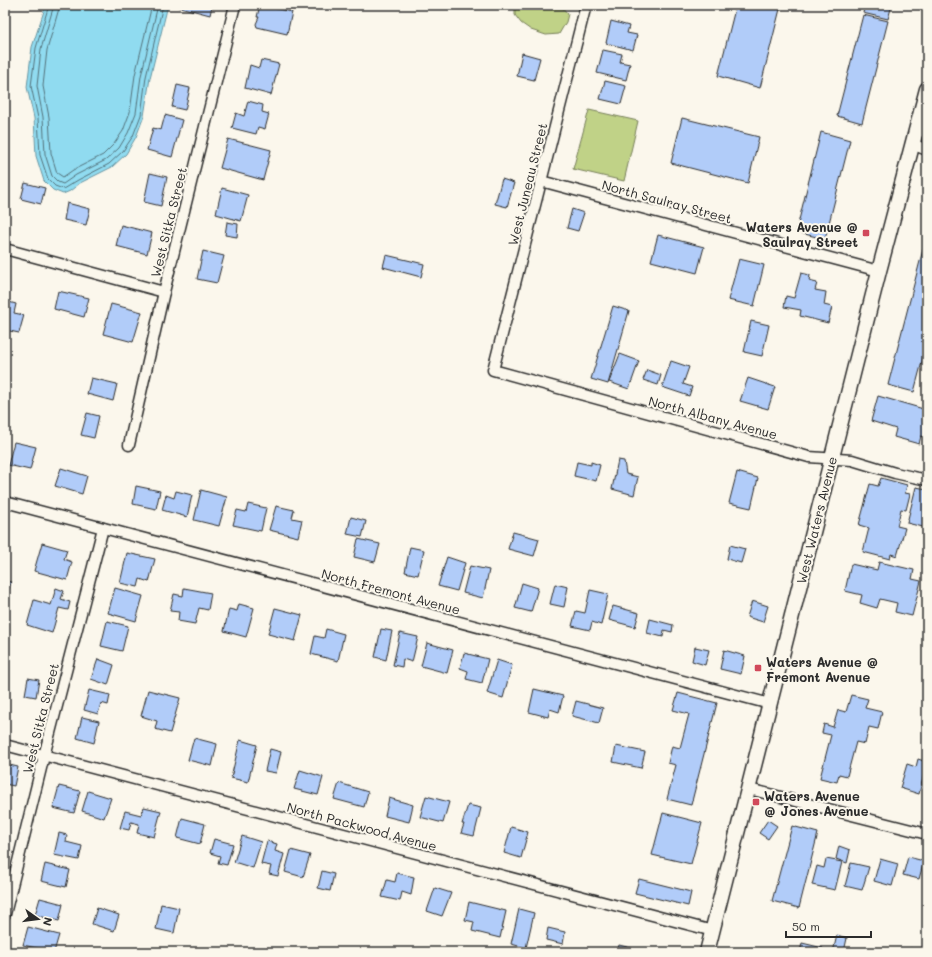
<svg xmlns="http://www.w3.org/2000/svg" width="932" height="957" viewBox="0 0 932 957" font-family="Mali,sans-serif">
	<rect width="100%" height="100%" fill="#fbf7ec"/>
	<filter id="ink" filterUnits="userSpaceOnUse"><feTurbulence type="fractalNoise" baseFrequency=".025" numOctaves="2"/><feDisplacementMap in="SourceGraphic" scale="8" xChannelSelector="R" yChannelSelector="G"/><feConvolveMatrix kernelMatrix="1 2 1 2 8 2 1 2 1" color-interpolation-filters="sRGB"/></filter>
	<g filter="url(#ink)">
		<g fill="#c0d287" stroke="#767e59">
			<path d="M515,5h45l8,9 -2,8 -7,12 -13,1 -15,-5 -10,-7 -6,-8z"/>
			<path d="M589,110l49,11 -14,60 -51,-12z"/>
		</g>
		<path fill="#90dbf0" stroke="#6895a1" d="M46,5h122l-18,73 -6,38 -8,21 -10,17 -14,13 -32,16 -10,8 -7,3 -10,-4 -9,-9 -8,-25 -2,-38 -7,-31 5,-40z"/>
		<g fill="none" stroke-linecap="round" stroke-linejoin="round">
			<g stroke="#53717a" stroke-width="1">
				<path d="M49,5l-13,43 -5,38 7,32 2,37 8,24 7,7 8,3 15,-9 31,-16 14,-13 10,-15 8,-21 5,-38 17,-72"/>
				<path d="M54,5l-13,44 -4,37 6,31 2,37 7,22 6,6 5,2 13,-9 30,-15 13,-12 9,-15 8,-20 5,-37 17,-71"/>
				<path d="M60,5l-13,45 -4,36 6,31 2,36 6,20 6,4 10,-7 30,-15 11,-11 9,-13 7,-19 5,-37 17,-70"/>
			</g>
		</g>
		<g fill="#b1ccf9" stroke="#2b2b2b">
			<path d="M176,5h33l3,1 -2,9 -34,-9z"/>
			<path d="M260,5l32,7 -5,22 -30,-7 -1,-3 3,-7h-2z"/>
			<path d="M736,5h45l-21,83 -42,-12z"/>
			<path d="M865,5h27l-4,14 -25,-6z"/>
			<path d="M863,15l25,6 -26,102 -25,-7z"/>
			<path d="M611,21l18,5 -2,7 10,2 -4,15 -27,-7z"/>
			<path d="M603,50l19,4 -2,8 10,2 -4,16 -29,-7z"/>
			<path d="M522,53l18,5 -6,22 -17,-4z"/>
			<path d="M261,60l18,4 -8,31 -26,-7 5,-23 9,3z"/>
			<path d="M605,81l21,5 -5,18 -21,-5z"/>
			<path d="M177,85l13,3 -5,22 -13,-3z"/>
			<path d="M248,101l15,4 -1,7 7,2 -4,15 -7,-2 -2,7 -24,-6 4,-15 8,3z"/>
			<path d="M165,115l17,5 -10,37 -25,-7 6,-22 8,2z"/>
			<path d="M682,118l77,19 -11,46 -77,-20z"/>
			<path d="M821,132l29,8 -25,99 -29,-7z"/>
			<path d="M228,139l43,11 -8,30 -43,-12z"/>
			<path d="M150,173l17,4 -6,29 -17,-4z"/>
			<path d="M502,179l12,4 -7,24 -12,-3z"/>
			<path d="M25,183l20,5 -4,16 -20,-5z"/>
			<path d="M222,188l26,7 -7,26 -25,-7z"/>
			<path d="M67,203l23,6 -4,16 -22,-5z"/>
			<path d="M572,209l12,4 -6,18 -11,-3z"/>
			<path d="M227,222l11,2 -1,13 -12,-2z"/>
			<path d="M121,225l31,8 -5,21 -31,-8z"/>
			<path d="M927,234v109l-13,49 -26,-7z"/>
			<path d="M658,235l46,12 -7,26 -46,-12z"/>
			<path d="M203,251l21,5 -7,27 -20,-4z"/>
			<path d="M386,255l38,9 -3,13 -38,-10z"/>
			<path d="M739,259l25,6 -10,41 -26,-6z"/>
			<path d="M801,273l9,2 -1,6 8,2 -2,7 11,2 -2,13 8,2 -4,16 -28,-7 1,-6 -17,-3 2,-11 8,2z"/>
			<path d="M58,291l31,7 -5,19 -30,-8z"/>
			<path d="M5,301l11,3 -2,9 10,2 -5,18 -14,-3z"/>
			<path d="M111,304l31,8 -9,30 -30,-8z"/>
			<path d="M613,306l16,5 -21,73 -17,-5z"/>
			<path d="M751,321l18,4 -7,31 -18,-4z"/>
			<path d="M620,354l19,7 -10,28 -20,-7z"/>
			<path d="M671,361l18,6 -6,17 9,3 -3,9 -27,-9z"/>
			<path d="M647,370l14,5 -3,10 -15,-5z"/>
			<path d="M91,378l26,6 -4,17 -26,-7z"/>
			<path d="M748,378l27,9 -7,22 -28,-8z"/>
			<path d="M878,396l49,14v28l-6,-2 -2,8 -25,-7 2,-8 -25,-8z"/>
			<path d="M87,413l12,3 -5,22 -13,-3z"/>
			<path d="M14,442l22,5 -6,23 -22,-5z"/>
			<path d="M618,460l6,1 2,13 12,3 -4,18 -22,-6z"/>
			<path d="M577,462l14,3v-3l9,3 -4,16 -22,-5z"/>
			<path d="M61,468l26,8 -5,18 -27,-8z"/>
			<path d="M737,472l21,6 -7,30 -22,-5z"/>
			<path d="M881,478l26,7 -2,8 5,1 -4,16 -5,-1 -4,17 8,2 -8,28 -6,-2 -1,5 -27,-7 6,-24 -10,-3 11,-41 8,2z"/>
			<path d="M136,486l24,5 -4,18 -23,-5z"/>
			<path d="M916,487l11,2v39l-20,-5z"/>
			<path d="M201,490l26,7 -8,29 -25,-6z"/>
			<path d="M176,491l16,4 -5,22 -25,-7 4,-15 8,3z"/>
			<path d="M248,504l18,4 -5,23 -28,-6 4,-15 9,2z"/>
			<path d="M276,506l18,4 -2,8 10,2 -4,17 -29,-7z"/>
			<path d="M351,517l15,4 -4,16 -15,-3z"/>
			<path d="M513,532l26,7 -5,17 -26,-7z"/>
			<path d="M358,539l22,5 -5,18 -21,-5z"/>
			<path d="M42,543l25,7 -3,9 8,3 -5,18 -33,-9z"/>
			<path d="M730,545l15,4 -4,14 -14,-4z"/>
			<path d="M410,547l14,3 -6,25 -13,-3z"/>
			<path d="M127,553l28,6 -6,23 -9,-3 -2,8 -18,-4z"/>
			<path d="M447,557l18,6 -8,28 -19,-5z"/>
			<path d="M879,562l35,8 -2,9 9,2 -9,35 -17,-4 2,-9 -17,-4 -3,9 -17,-5 2,-8 -17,-4 6,-27 26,6z"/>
			<path d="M470,566l19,4 -6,28 -20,-5z"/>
			<path d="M5,581l6,1 -6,19z"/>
			<path d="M522,583l16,5 -7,24 -16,-4z"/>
			<path d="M555,584l13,3 -4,20 -14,-3z"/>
			<path d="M56,588l8,3 -3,8 9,3 -2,8 -9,-2 -7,25 -25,-8 7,-25 17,5z"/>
			<path d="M115,588l28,8 -7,25 -28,-8z"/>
			<path d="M184,588l27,5 -3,17 -9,-2 -4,16 -17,-3 1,-9 -9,-1 4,-17 9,2z"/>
			<path d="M590,590l18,4 -7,31 -9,-3 -2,8 -18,-4 4,-15 9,2z"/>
			<path d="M752,601l16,5 -5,16 -16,-5z"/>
			<path d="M239,604l15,4 -8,29 -22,-6 5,-22 8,2z"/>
			<path d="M613,606l26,7 -4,14 -26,-7z"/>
			<path d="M275,608l27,7 -7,26 -27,-7z"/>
			<path d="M650,619l23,6 -1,7 -8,-2 -1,7 -16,-4z"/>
			<path d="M107,621l21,5 -6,25 -21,-5z"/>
			<path d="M326,629l18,5 -6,27 -27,-7 4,-18 9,2z"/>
			<path d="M381,629l11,2 -6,29 -11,-3z"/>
			<path d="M400,633l18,4 -6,25 -9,-3 -1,8 -9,-2z"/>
			<path d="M427,643l26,7 -6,23 -26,-7z"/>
			<path d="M695,647l14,3 -4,15 -13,-4z"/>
			<path d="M724,650l21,6 -4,18 -21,-5z"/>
			<path d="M464,653l24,6 -6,24 -16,-4 2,-8 -8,-3z"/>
			<path d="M98,659l16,6 -6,20 -17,-6z"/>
			<path d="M497,660l15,5 -9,33 -16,-5z"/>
			<path d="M28,678l11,2 -3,17 -11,-2z"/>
			<path d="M534,689l29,7 -4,16 -9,-3 -2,8 -19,-5z"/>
			<path d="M89,690l21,5 -2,10 -7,-2 -3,11 -14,-4z"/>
			<path d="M148,690l32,8 -10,35 -15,-4 2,-8 -16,-5z"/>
			<path d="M678,693l39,10 -26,102 -24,-6 9,-34 -8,-2 4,-17 8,2 9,-34 -16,-4z"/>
			<path d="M851,695l17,4 -3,9 17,4 -4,17 -9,-2 -4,17 -9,-2 -9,34 -8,-2 -2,8 -17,-4 11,-43 -9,-2 2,-9 9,3 5,-17 8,2z"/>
			<path d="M576,701l27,7 -4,15 -27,-7z"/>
			<path d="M82,717l17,4 -5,22 -17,-5z"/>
			<path d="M194,738l23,6 -5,22 -24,-6z"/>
			<path d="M240,740l17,5 -9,37 -17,-4z"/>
			<path d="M616,746l29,6 -4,16 -28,-6z"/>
			<path d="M270,749l11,3 -5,21 -11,-2z"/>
			<path d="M918,759l9,3 -8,32 -19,-6 7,-24 9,3z"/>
			<path d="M5,764l13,3 -4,19 -9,-2z"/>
			<path d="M300,770l23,7 -5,18 -24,-6z"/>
			<path d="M339,783l29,9 -4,15 -30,-8z"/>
			<path d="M59,786l21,5 -6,22 -21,-5z"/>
			<path d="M88,791l23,7 -7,20 -22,-7z"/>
			<path d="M426,796l23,6 -6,21 -23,-6z"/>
			<path d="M389,798l24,7 -4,17 -24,-6z"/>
			<path d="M468,805l13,3 -7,28 -13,-3 3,-9h-2z"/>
			<path d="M144,807l17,4 -7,26 -17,-4 2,-9 -8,-2 -2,8 -9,-2 5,-17 16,4z"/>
			<path d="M663,813l39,10 -11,41 -39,-9z"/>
			<path d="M182,818l23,6 -5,20 -23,-6z"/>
			<path d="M768,820l9,6 -9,13 -9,-6z"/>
			<path d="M792,826l26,7 -19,75 -27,-7z"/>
			<path d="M511,827l17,5 -7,26 -17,-5z"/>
			<path d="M59,833l8,2 -1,7 16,4 -3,14 -25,-5z"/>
			<path d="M242,836l19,6 -8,26 -19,-6z"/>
			<path d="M214,839l19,5 -6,21 -9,-2 2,-7 -10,-3z"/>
			<path d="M267,841l10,3 -2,7 9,3 -6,22 -9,-2 2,-8 -10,-2z"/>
			<path d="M839,846l11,4 -3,13 -11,-4z"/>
			<path d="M291,850l19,5 -7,22 -18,-5z"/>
			<path d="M908,857l16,4 -5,18 -16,-4z"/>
			<path d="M826,859l16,3 -7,28 -23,-5 5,-19 7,2z"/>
			<path d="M880,859l18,5 -6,22 -18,-5z"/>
			<path d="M851,863l18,4 -7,23 -17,-4z"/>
			<path d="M45,864l25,6 -4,17 -25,-6z"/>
			<path d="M322,871l12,3 -4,17 -12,-3z"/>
			<path d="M397,873l17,4 -3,18 -9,-3 -2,9 -18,-4 5,-17 8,2z"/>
			<path d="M639,879l52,13 -3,14 -53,-13z"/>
			<path d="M435,888l16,5 -9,23 -15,-5z"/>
			<path d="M40,898l23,6 -4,17 -24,-6z"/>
			<path d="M469,902l37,9 -6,27 -28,-7 2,-9 -9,-2z"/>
			<path d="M161,904l18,4 -5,25 -18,-4z"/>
			<path d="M97,908l22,7 -5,16 -22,-7z"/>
			<path d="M519,909l15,4 -8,35 -15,-4z"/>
			<path d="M28,927l31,8 -5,17 -31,-7z"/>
			<path d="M548,928l17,4 -2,12 -17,-4z"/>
			<path d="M837,935l10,3 -3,14h-11z"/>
			<path d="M802,943l21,5 -1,4h-22z"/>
			<path d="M619,945l28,7h-30z"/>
			<path d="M145,948l9,2 -1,2h-9z"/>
			<path d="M910,948l15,4h-16z"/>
		</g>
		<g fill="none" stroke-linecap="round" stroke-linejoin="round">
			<g stroke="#2b2b2b" stroke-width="13">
				<g id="minor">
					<path d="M586,5l-93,365 316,87 43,3 43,13 32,7"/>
					<path d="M916,130l11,2"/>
					<path d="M912,144l15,6"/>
					<path d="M541,181l338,90"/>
					<path d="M5,249l159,43"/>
					<path d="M129,445l35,-153 71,-287"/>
					<path d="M5,502l765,202"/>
					<path d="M5,745l708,186"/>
					<path d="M749,789l178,45"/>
					<path d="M5,914l39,-158 59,-228"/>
				</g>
			</g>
			<g stroke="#2b2b2b" stroke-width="17">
				<path id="secondary" d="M707,952l172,-681 48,-182"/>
			</g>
			<use href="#minor" stroke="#fbf7ec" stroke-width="10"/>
			<use href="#secondary" stroke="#fbf7ec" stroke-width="14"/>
		</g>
	</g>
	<g fill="#d1495b" stroke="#fbf7ec" stroke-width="1.5">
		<rect x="862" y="229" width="8" height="8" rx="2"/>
		<rect x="754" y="664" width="8" height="8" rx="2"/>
		<rect x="752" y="798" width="8" height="8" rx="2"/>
	</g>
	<g text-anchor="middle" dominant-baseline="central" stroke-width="4" stroke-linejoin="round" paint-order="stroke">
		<g font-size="13" fill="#2b2b2b" stroke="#fbf7ec">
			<text transform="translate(527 184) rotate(-76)">West Juneau Street</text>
			<text transform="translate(667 201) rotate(15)">North Saulray Street</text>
			<text transform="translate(168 222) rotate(-76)">West Sitka Street</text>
			<text transform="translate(713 417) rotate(15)">North Albany Avenue</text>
			<text transform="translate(816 520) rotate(-76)">West Waters Avenue</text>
			<text transform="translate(391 591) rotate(15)">North Fremont Avenue</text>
			<text transform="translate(40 718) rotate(-76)">West Sitka Street</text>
			<text transform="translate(362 826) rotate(15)">North Packwood Avenue</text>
		</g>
		<g font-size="13" font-weight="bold" fill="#2b2b2b" stroke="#fbf7ec" text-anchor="start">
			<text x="858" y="226" text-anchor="end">Waters Avenue @<tspan x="858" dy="15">Saulray Street</tspan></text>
			<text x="766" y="661">Waters Avenue @<tspan x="766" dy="15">Fremont Avenue</tspan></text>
			<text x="764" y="795">Waters Avenue<tspan x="764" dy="15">@ Jones Avenue</tspan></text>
		</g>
	</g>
	<rect width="932" height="957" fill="none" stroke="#fbf7ec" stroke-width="20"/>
	<rect x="10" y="10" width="912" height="937" fill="none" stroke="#2b2b2b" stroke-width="1.5" filter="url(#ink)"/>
	<g transform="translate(38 919) rotate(104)" stroke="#fbf7ec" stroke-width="3" paint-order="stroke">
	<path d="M0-3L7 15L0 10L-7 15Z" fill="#2b2b2b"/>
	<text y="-6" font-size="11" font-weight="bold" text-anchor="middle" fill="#2b2b2b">N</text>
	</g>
	<path d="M786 931v6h85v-6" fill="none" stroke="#2b2b2b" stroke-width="2"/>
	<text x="792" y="931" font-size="12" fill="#2b2b2b" stroke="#fbf7ec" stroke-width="3" paint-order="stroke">50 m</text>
</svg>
